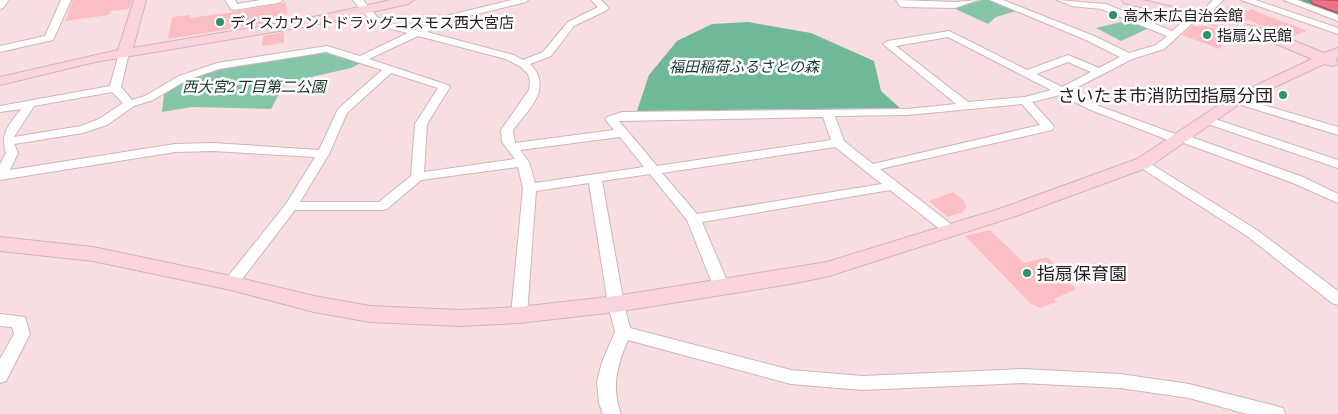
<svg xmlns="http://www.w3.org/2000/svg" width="1338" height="414" viewBox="0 0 1338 414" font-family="'Noto Serif','Noto Sans JP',serif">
	<rect width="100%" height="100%" fill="#f8dee0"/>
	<g fill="#87c5a9">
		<path d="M982,0h9l25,11 -20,6 -8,7 -39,-18 9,1z"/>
		<path d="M1130,20l19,8 -28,13 -25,-13z"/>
		<path d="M325,51l36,12 -10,5 -66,15 -14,26 -79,-2 -30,5 2,-18 24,-16 31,-10z"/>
	</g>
	<path fill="#6fb999" d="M748,22l63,11 63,28 7,30 19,17 -263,3 12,-36 28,-34 35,-17z"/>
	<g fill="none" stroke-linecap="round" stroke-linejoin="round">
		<path fill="#5da788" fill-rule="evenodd" d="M1291,0h26l21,8v12l-44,-16z"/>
	</g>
	<g fill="#fbbec4">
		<path d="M73,0h59l-3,9 -18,2 -2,4 -44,6z"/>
		<path d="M286,2l1,12h-2l-1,6 -116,19 4,-22 18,-2 -1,3 45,-6z"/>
		<path d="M1227,6l22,5 1,-2 57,22 -16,6 -43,-17 -3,2 -24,-5z"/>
		<path d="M1193,25l6,2 2,-2 34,7 -16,17 -37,-14z"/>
		<path d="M284,32v11l-22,3 1,-10z"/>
		<path d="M953,192l11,9 2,6 -3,5 -15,5 -19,-16z"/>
		<path d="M990,230l34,33 23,-6 24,20 -6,2 11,10 -22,10 2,3 -16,6 -9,-4 -66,-68z"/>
	</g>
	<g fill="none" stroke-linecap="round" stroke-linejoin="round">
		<g stroke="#ceb5b7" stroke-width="2">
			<g id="street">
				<path d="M0,0h9l-6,8 -3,1z"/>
				<path d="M61,0h10l-18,40 -53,12v-6l45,-10z"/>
				<path d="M225,0h10l2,4 24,-4h22l-5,3 -44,7 -3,-1z"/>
				<path d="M353,0h10l14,17 13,6 26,7 30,-14 66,-16h16l-2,2 -74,18 -25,12 87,23 9,5 20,-8 25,-30 30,-15 -7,-7h10l8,8 -2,2 -33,16 -23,30 -21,8c24,24 -2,46 -17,66l2,13 99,-13 -9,-11 2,-2 15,-5 285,-3 49,-5 -73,-60 5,-3 61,-10 78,39 41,-15 31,13 21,-11 -34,-17 -96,-40h13l91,36 35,17 27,-8 11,-9 -66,-27 -29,-3 -15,-6 49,4 66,27 20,-17h6v4l-34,31 -32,10 -62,32 29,15 76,28h8l120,43 35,17v9l-45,-20 -112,-41h-8l-82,-32 -31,-15 -28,7 20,22 2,3 -2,3 -172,39 76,59 2,3 -2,3h-10l-56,-44 -188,32 28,66 -2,4 -6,2 -6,-2 -2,-4 -27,-68 -37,-46 -48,7 22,123 6,24 161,42 71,6 160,-7 98,5 69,10 87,22 7,2 2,6h-38l-58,-16 -69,-10 -98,-5 -160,7 -71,-6 -163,-44c-11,25 -17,47 -7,74h-18l-4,-11 -2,-21 5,-20 13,-30 -7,-28 -19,-121 -53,8 -9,124 -2,4 -6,2 -6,-2 -2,-4 12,-127 -5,-21 -97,13 -34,29 -5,1h-87l-59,77 -5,1 -5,-1 -3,-4 3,-4 60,-75 29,-47 -102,-6 -38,1 -175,28v-16l6,-11c-6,-21 3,-28 15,-44l-21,3v-6l110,-20 9,-33 5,-3 5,3 -8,34 11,13 13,-4 34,-20 38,-13 110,-17 33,10 48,-23c-29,-7 -36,-8 -55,-33zM418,36l88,23 15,8 7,7 2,7 -1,9 -28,40 1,12 13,17 -91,13 3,-48 23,-37 -2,-2 -79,-26zM948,37l103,53 -26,7 -57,5 -72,-56zM326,52l56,18 -44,39 -19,41 -106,-7 -38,1 -165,26 8,-17 -4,-9 69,-11 24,-8 27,-19 19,-6 34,-20 32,-11zM1068,62l23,10 -29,15 -26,-13zM391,73l47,15 -23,36 -4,52 -32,26h-79l29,-48 18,-41zM112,92l11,11 -24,16 -18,7 -67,11 20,-31zM1022,104l18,21 -167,39 -29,-23 -9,-25 72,-1zM823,117l8,23 -174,26 -38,-45zM620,137l24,30 -109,16 -6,-21 -9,-12zM835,147l47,37 -185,30 -35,-41z"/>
				<path d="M896,0l59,2 23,-2 -23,8 -52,-1 -3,-1z"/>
				<path d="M1213,0h10l-8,8 -7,13h-6l-2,-2 6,-12z"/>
				<path d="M1241,0h14l83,28v6z"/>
				<path d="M1284,0h13l41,15v6z"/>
				<path d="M1236,97l102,30v8l-106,-33 -2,-2z"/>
				<path d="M1206,116l132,44v8l-136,-46 -2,-2 2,-2z"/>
				<path d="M1143,159l114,71 81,61v14l-6,-2 -85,-67 -109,-70 -1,-3z"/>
				<path d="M0,314l25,3 5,17 -24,47 -6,2v-24l14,-25 -2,-7 -12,-1z"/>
			</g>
		</g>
		<g stroke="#ceb5b7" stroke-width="2">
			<g id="secondary">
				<path d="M134,0h12l-13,48 176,-30 82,-18h23l-6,4 -99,22 -214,36 -95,23v-8l118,-27z"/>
				<path d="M1122,0h21l122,29 59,24 14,-5v9l-2,1 2,6 -6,2 -8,-2 -83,39 -92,64 -133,49 -187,60 -33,7 -180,29 -97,11 -58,3 -91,-4 -56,-10 -83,-22 -138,-29 -93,-10v-14l93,10 138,29 83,20 56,10 91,4 58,-3 97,-11 211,-34 175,-54 135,-49 94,-62 81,-38 -57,-24 -131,-32z"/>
			</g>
		</g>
		<g stroke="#ab5261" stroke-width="3">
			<path id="highway" d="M1311,0l27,1v11l-25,-9z"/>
		</g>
		<use href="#street" fill="#fff" fill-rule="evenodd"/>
		<use href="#secondary" fill="#fbd4db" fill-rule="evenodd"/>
		<use href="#highway" fill="#f36f86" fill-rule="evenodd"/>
	</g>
	<g fill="#2c916c" stroke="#fff" stroke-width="2">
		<circle cx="1113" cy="15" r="5"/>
		<circle cx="220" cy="22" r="5"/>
		<circle cx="1207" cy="35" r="5"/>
		<circle cx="1283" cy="95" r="5"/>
		<circle cx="1027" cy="273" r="5"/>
	</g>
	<g text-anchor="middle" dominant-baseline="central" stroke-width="5" stroke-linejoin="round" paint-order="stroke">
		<g font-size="15" fill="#241b1c" stroke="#fff" text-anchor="start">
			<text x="1123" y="15">高木末広自治会館</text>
			<text x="230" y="22">ディスカウントドラッグコスモス西大宮店</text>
			<text x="1217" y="35">指扇公民館</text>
		</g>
		<g font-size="15" font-style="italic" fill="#16382a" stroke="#fff">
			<text x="744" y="66">福田稲荷ふるさとの森</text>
			<text x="254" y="86">西大宮2丁目第二公園</text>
		</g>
		<g font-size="18" fill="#241b1c" stroke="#fff" text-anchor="end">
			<text x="1273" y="95">さいたま市消防団指扇分団</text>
			<text x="1037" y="273" text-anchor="start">指扇保育園</text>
		</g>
	</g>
</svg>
